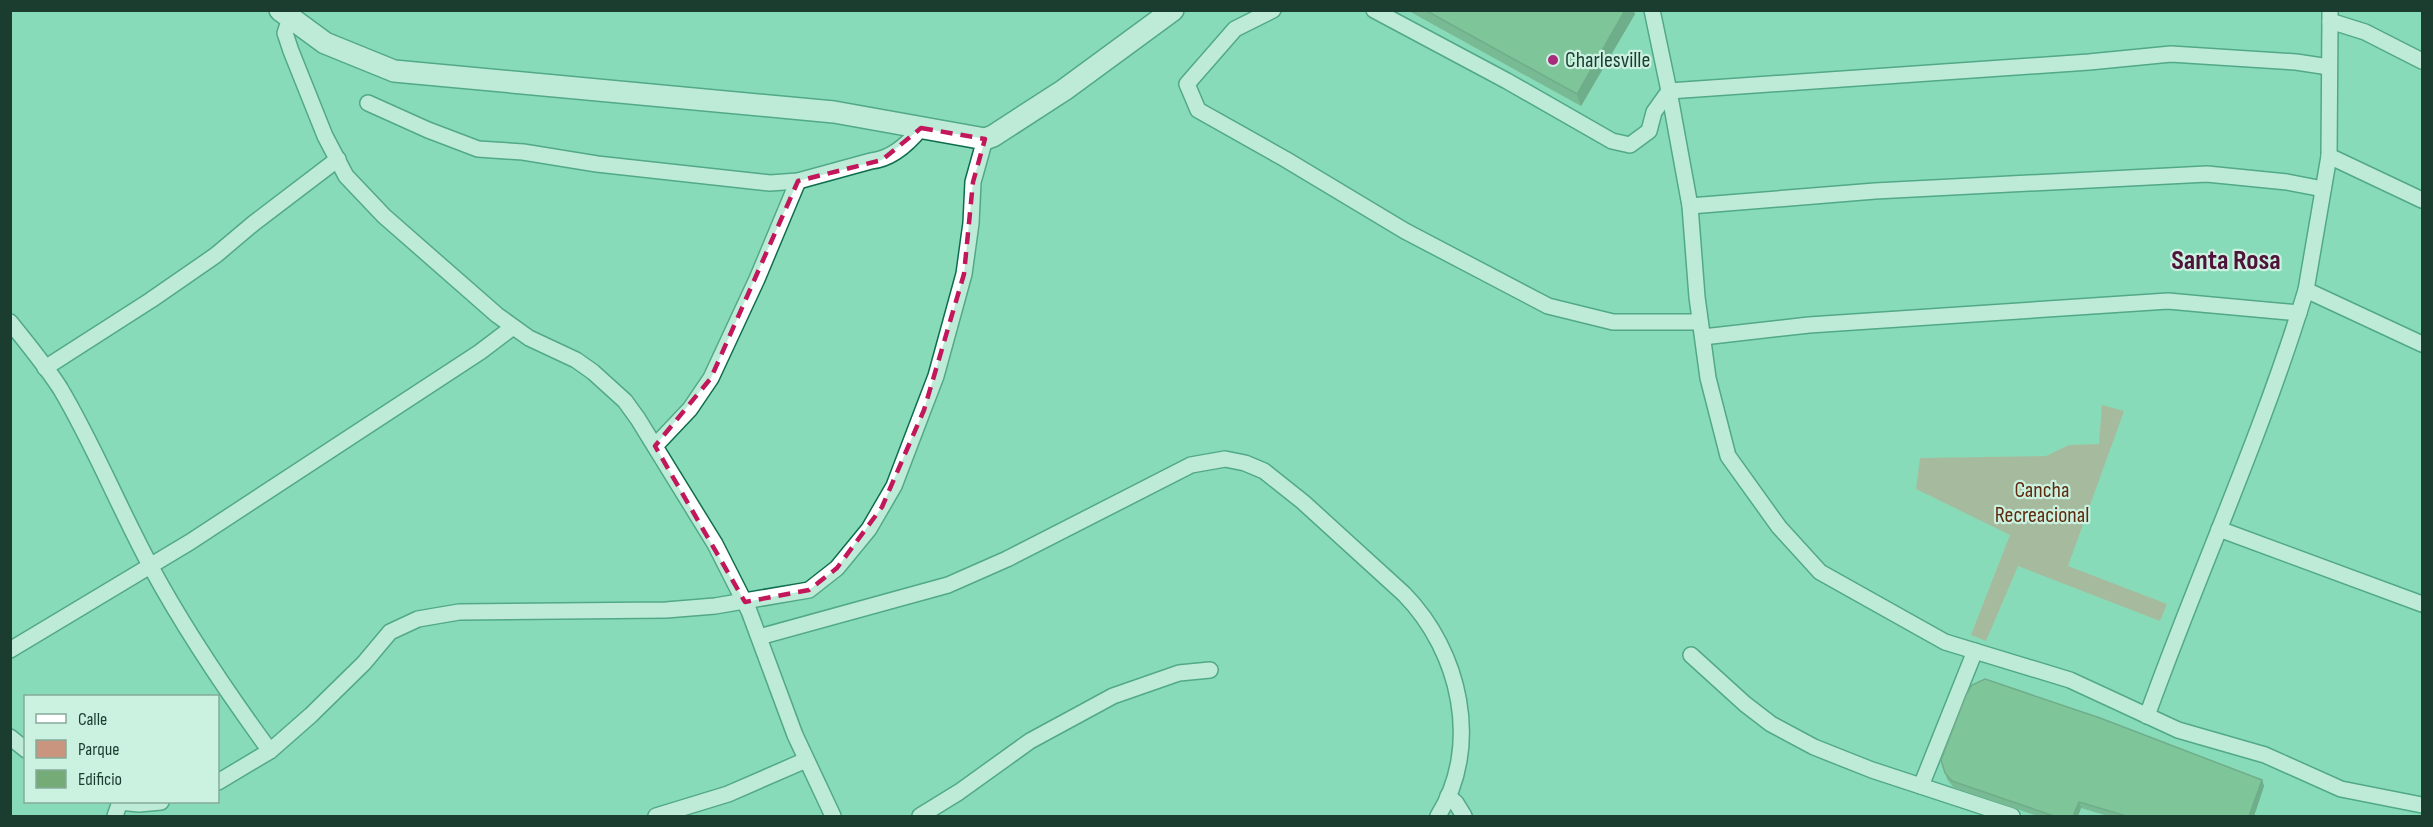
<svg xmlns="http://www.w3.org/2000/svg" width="2433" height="827" viewBox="0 0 2433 827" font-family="'Sofia Sans Condensed',sans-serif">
	<rect width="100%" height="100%" fill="#88dbb8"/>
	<path fill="#ca957e" d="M2102,405l22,6 -56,155 99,38 -7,17 -142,-55 -32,75 -15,-6 39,-100 -94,-46 4,-31 126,-2 23,-11 30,-1z"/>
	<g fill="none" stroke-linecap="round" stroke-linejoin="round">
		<g stroke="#0e6d4f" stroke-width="18">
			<g id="street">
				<path d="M1273,10l-38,19 -48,55 11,26 87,49 120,72 143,75 65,16h87"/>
				<path d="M1374,10l133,71 105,60 18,4 19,-14 5,-19 15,-21 420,-29 82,-8 125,8 33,5"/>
				<path d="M1652,10l17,81 21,115 7,91 11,81 20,78 51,71 41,45 125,70 125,38 108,50 87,25 76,34 81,16"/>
				<path d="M2330,11v10l35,11 57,29"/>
				<path d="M290,18l-5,15 6,18 34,85 21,40 38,40 113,99 32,23 47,22 17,12 32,29 13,18 77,125 34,67 46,124 38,81"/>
				<path d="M2330,21l-1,135 93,44"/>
				<path d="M368,103l60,27 50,19 45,3 74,12 173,19 28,-2 73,-20c21,-2 37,-17 50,-33"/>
				<path d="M2329,156l-23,134 116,54"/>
				<path d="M1690,206l185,-15 332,-17 80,8 36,7"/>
				<path d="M10,322c17,21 35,43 50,66 34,57 59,120 91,179 35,65 76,125 119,184"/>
				<path d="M1703,337l106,-12 359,-24 131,12"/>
				<path d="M45,368l106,-68 65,-45 38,-32 84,-64"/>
				<path d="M655,446l35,-37 21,-31 46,-99 41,-98"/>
				<path d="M2219,529l203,75"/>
				<path d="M759,637l189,-52 59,-26 184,-94 34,-6 20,4 19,8 39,31 101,92c56,57 78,152 34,222"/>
				<path d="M10,650l180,-108 290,-190 33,-25"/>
				<path d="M1691,655l54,49 26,20 43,23 58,23 140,46"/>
				<path d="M2147,716c51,-142 115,-281 159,-426"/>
				<path d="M10,737l16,13"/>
				<path d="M218,782l52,-31 41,-36 53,-52 26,-31 28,-13 41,-7 207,-2 49,-4 94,-16 28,-22 32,-39 25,-43 42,-110 28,-102 7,-51 2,-41 12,-43"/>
				<path d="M1921,786l54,-135"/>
				<path d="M1448,796l8,7 8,13"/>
				<path d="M119,802l20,2 22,-2"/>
				<path d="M115,816l5,-14"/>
				<path d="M656,816l72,-22 78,-34"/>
				<path d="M920,816l39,-24 71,-51 83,-45 66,-23 31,-3"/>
			</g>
		</g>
		<g stroke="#0e6d4f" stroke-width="24">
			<path id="secondary" d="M280,10l45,33 69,28 440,41 151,27 8,-3 71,-46 109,-80"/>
		</g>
		<use href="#street" stroke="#fff" stroke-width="15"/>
		<use href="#secondary" stroke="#fff" stroke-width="21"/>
	</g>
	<g fill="#649366">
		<path d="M1407,10h226l2,4 -54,92z"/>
		<path d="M1945,773l317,7 2,6 -10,30h-146l-27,-8 -3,8h-40l-84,-28 -7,-9z"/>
	</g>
	<g fill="#517853">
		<path d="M1625,10h8l2,4 -54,92 -4,-12z"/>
		<path d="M2262,780l2,6 -10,30h-5z"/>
		<path d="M2079,802l2,6 -3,8h-5z"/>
	</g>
	<g fill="#74ab77" stroke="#517853" stroke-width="1.5">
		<path d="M1425,10h200l-48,84z"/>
		<path d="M1985,679l115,39 162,62 -13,36h-123l-47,-14 -6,14h-19l-102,-35 -7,-8 -4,-13 25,-65 6,-10z"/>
	</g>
	<path d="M0 0H2433V827H0ZM921,128l64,11 -12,43 -9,92 -40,136 -42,97 -45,61 -28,22 -64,12 -90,-156 56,-68 87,-197 84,-21z" fill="#88dbb8" fill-opacity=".55" fill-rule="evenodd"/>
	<path fill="none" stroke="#c2185b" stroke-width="4.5" stroke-dasharray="12 8" stroke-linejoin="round" d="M921,128l64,11 -12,43 -9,92 -40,136 -42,97 -45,61 -28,22 -64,12 -90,-156 56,-68 87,-197 84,-21z"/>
	<circle fill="#a82b7c" stroke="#cbf2e0" stroke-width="2" cx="1553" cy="60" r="6"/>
	<g text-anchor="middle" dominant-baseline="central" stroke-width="4.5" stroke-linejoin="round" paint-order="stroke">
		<g font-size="22" fill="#1b3d30" stroke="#cbf2e0" text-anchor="start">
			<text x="1565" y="60">Charlesville</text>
		</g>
		<g font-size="22" fill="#602a0d" stroke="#cbf2e0">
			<text x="2042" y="490">Cancha<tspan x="2042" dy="25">Recreacional</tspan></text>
		</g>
		<g font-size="28" font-weight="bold" fill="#4f1339" stroke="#cbf2e0">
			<text x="2226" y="260">Santa Rosa</text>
		</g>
	</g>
	<rect width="2433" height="827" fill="none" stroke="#1b3d30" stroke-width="24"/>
	<rect x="24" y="695" width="195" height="108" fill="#cbf2e0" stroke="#85aa9a" stroke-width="1.5"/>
	<rect x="36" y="714" width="30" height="9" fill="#ffffff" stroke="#85aa9a" stroke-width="1.5"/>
	<text x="78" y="725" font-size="18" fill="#1b3d30">Calle</text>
	<rect x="36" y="740" width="30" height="18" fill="#ca957e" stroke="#85aa9a" stroke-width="1.5"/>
	<text x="78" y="755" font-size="18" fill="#1b3d30">Parque</text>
	<rect x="36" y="770" width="30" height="18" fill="#74ab77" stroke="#85aa9a" stroke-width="1.5"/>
	<text x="78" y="785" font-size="18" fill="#1b3d30">Edificio</text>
</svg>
